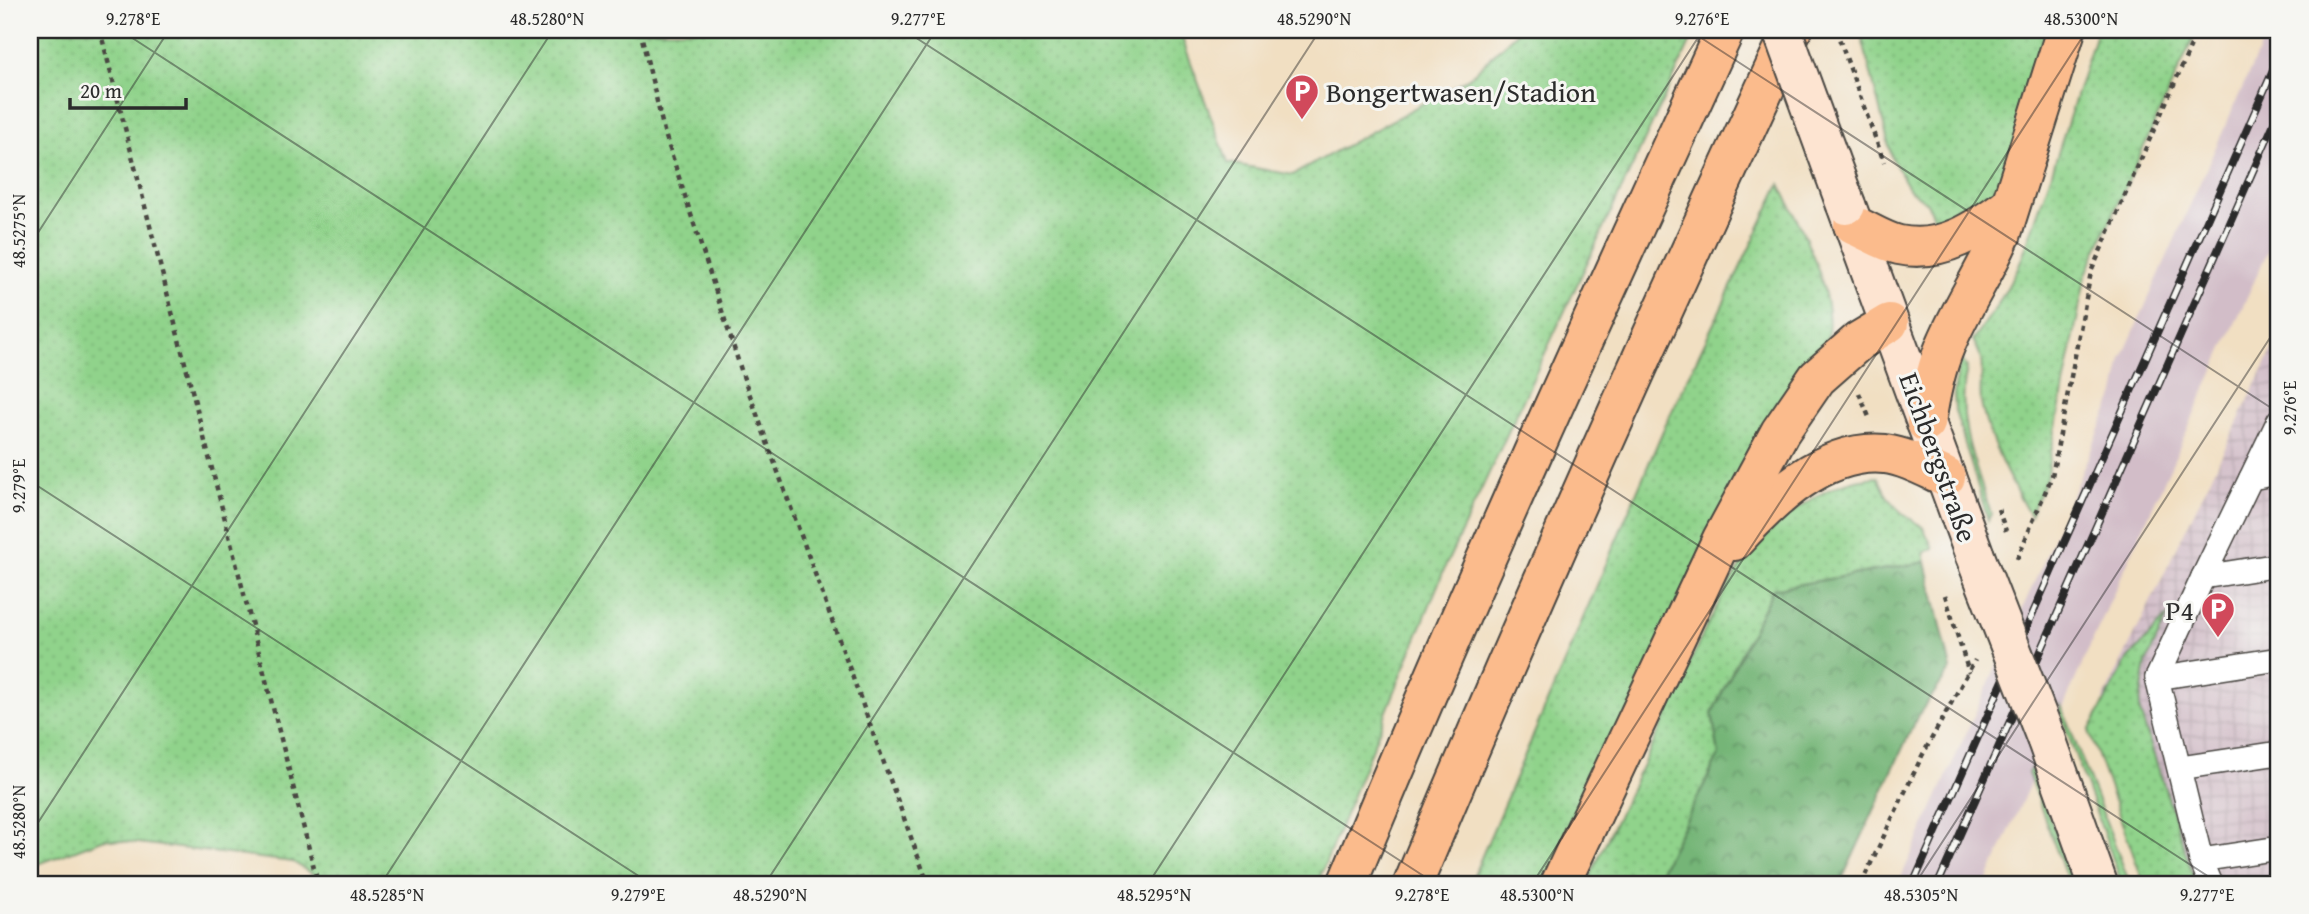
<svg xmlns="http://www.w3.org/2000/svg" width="2309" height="914" viewBox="0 0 2309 914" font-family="'Gentium Book Plus',serif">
	<defs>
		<pattern id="industrial-grid" width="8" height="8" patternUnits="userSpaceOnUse" patternTransform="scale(1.75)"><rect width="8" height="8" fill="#d2bdc8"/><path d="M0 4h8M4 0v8" fill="none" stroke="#b4a3ac"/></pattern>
		<pattern id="green-dots" width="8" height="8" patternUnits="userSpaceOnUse" patternTransform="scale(1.75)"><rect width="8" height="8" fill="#90d38b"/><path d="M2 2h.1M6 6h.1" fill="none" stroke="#7cb578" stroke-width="1.8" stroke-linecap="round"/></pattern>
		<pattern id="forest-crowns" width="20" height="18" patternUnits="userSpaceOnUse" patternTransform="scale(1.75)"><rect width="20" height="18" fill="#74b577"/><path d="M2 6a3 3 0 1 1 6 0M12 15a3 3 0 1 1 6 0" fill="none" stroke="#5f9362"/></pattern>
	</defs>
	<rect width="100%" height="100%" fill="#f6f6f2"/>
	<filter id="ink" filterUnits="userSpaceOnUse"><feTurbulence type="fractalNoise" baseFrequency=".0143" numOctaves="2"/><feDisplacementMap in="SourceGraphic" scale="14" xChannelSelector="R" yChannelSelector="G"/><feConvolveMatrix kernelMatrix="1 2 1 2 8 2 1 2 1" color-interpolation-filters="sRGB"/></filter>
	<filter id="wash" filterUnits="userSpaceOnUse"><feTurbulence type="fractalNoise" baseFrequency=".00686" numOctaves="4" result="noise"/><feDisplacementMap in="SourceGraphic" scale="28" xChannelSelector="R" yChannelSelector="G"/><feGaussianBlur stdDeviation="1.57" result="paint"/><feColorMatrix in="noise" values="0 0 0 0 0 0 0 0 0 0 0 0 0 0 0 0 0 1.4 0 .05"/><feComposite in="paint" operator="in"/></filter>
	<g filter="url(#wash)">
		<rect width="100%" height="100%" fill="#f1dfc2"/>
		<path fill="url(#industrial-grid)" d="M2279,337v547h-127l-36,-100 -13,-84z"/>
		<path fill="#d2bdc8" d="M2268,30h11v196l-189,420 -104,238h-88l144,-319 73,-171 7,-36z"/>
		<g fill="url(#green-dots)" stroke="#5e7f5b" stroke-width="2">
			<path d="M30,30h1149l49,133 65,12 176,-97 50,-48h177l-250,535 -129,319h-989l-35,-22 -188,-23 -75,28z"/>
			<path d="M1860,30h198l-53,161 -64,44 -14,-32 -17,-13 -18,-32z"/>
			<path d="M2097,30h100l-111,244 -40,204 -16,38c-19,-34 -39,-70 -48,-108 -6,-26 8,-39 -9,-68l24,-34 22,-40 33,-94z"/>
			<path d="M1780,184c19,38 57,112 47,155 -3,12 -32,46 -41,58l-239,487h-77l194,-456z"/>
			<path d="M1961,359l6,8c-12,54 8,97 24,147l-3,6 -33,-109 -1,-20z"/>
			<path d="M1878,477l9,19 16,18 20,13 10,21 -9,5 2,9 -153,27 -61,124 7,42 -65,129h-67c23,-54 50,-106 75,-159 23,-49 43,-102 72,-149 30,-47 86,-96 144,-99z"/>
			<path d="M2168,615l-22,48 -7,46 57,175h-52l-55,-153 37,-69z"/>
			<path d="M2061,705l69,179h-8l-63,-174z"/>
			<path d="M2031,768l44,116h-6l-41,-111z"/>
		</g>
		<path fill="url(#forest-crowns)" stroke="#507051" stroke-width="2" d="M1926,562l25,107 -34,48 -77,167h-186l65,-129 -7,-42 61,-124z"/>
	</g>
	<g filter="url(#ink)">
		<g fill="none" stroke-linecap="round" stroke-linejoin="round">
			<g stroke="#494642" stroke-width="26">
				<g id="lane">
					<path d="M2251,478l28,-5"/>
					<path d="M2203,577l76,-12"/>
					<path d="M2157,678l122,-19"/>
					<path d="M2180,768l99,-15"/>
					<path d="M2201,860l78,-12"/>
					<path d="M2211,884l-10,-24 -44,-182 46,-101 76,-157"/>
				</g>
			</g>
			<g stroke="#494642" stroke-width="42">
				<g id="secondary">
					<path d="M1846,205l129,351"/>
					<path d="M2046,738l52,146"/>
				</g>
			</g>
			<g stroke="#494642" stroke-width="42">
				<g id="highway">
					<path d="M1853,225c15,6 31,17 46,20 43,9 79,-16 111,-40"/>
					<path d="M1926,423c4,-27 9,-53 20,-79 16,-38 40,-73 56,-111l64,-203"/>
					<path d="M1734,541c37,-41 90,-93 151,-87 22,3 41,14 61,23"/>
					<path d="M1347,884c119,-288 248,-571 378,-854"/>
					<path d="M1413,884c120,-288 248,-572 379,-854"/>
					<path d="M1560,884l162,-345 58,-107 37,-54 42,-37 30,-18"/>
				</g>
			</g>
			<g stroke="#494642" stroke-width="4.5" stroke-dasharray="5 5" stroke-linecap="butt">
				<path d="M100,30l218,854"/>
				<path d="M640,30l24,101 79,245 185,508"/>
				<path d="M1836,30l48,132"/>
				<path d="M1859,393l10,24"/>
				<path d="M2017,559l35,-83 39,-204 107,-242"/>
				<path d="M1945,595l24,78"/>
				<path d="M1861,884l61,-128 53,-96"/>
			</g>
			<use href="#lane" stroke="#fff" stroke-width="23"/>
			<use href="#secondary" stroke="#fde4d1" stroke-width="38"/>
			<use href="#highway" stroke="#fbbb8c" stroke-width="38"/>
			<g stroke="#2b2b2b" stroke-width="8">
				<g id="rail">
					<path d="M1913,884l366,-827"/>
					<path d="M1938,884l341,-772"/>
				</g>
			</g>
			<use href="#rail" stroke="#f6f6f2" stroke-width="5" stroke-dasharray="16" stroke-linecap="butt"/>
			<g stroke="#494642" stroke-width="42" stroke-linecap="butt">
				<g id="secondary-bridge">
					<path d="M1782,30l64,175"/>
					<path d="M1975,556l71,182"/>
				</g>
			</g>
			<path stroke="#494642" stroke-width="4.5" stroke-dasharray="5 5" stroke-linecap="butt" d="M1998,509l8,22"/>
			<use href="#secondary-bridge" stroke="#fde4d1" stroke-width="38"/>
		</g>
	</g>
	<path fill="none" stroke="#2b2b2b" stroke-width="2" stroke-opacity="0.45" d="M120,30l1316,854M904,30l1316,854M1689,30l590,383M30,245l139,-215M30,481l621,403M30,835l523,-805M381,884l555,-854M765,884l555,-854M1148,884l555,-854M1532,884l555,-854M1915,884l364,-560"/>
	<defs>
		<g id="parking-pin" transform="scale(1.75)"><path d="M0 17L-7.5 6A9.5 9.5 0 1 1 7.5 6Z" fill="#d1495b" stroke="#f6f6f2"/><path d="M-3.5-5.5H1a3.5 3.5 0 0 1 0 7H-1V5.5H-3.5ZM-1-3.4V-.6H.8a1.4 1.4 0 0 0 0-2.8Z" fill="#fff"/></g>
	</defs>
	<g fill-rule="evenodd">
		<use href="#parking-pin" x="1302" y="91"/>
		<use href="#parking-pin" x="2218" y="609"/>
	</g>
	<g text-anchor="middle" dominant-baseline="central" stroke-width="6" stroke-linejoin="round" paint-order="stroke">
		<g font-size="28" fill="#2b2b2b" stroke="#f6f6f2" text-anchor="start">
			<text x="1326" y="91">Bongertwasen/Stadion</text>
			<text x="2194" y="609" text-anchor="end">P4</text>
		</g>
		<g font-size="28" fill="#2b2b2b" stroke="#f6f6f2">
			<text transform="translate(1939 457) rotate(70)">Eichbergstraße</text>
		</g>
	</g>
	<rect width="2309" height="914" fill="none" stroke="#f6f6f2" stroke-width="77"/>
	<path d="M70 98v10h116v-10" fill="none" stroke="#2b2b2b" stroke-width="3.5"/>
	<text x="80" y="98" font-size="21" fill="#2b2b2b" stroke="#f6f6f2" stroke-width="5" paint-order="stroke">20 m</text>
	<rect x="38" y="38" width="2232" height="838" fill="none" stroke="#2b2b2b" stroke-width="2.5"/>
	<g font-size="18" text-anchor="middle" fill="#2b2b2b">
		<text x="133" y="25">9.278°E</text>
		<text x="547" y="25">48.5280°N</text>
		<text x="918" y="25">9.277°E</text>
		<text x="1314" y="25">48.5290°N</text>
		<text x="1702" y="25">9.276°E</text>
		<text x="2081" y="25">48.5300°N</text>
		<text transform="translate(19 231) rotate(-90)" y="6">48.5275°N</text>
		<text transform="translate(2290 408) rotate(-90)" y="6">9.276°E</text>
		<text transform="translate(19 486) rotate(-90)" y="6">9.279°E</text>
		<text transform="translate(19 822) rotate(-90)" y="6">48.5280°N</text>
		<text x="387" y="901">48.5285°N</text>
		<text x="638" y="901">9.279°E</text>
		<text x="770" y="901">48.5290°N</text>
		<text x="1154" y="901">48.5295°N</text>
		<text x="1422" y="901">9.278°E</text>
		<text x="1537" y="901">48.5300°N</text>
		<text x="1921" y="901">48.5305°N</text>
		<text x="2207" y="901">9.277°E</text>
	</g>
</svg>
